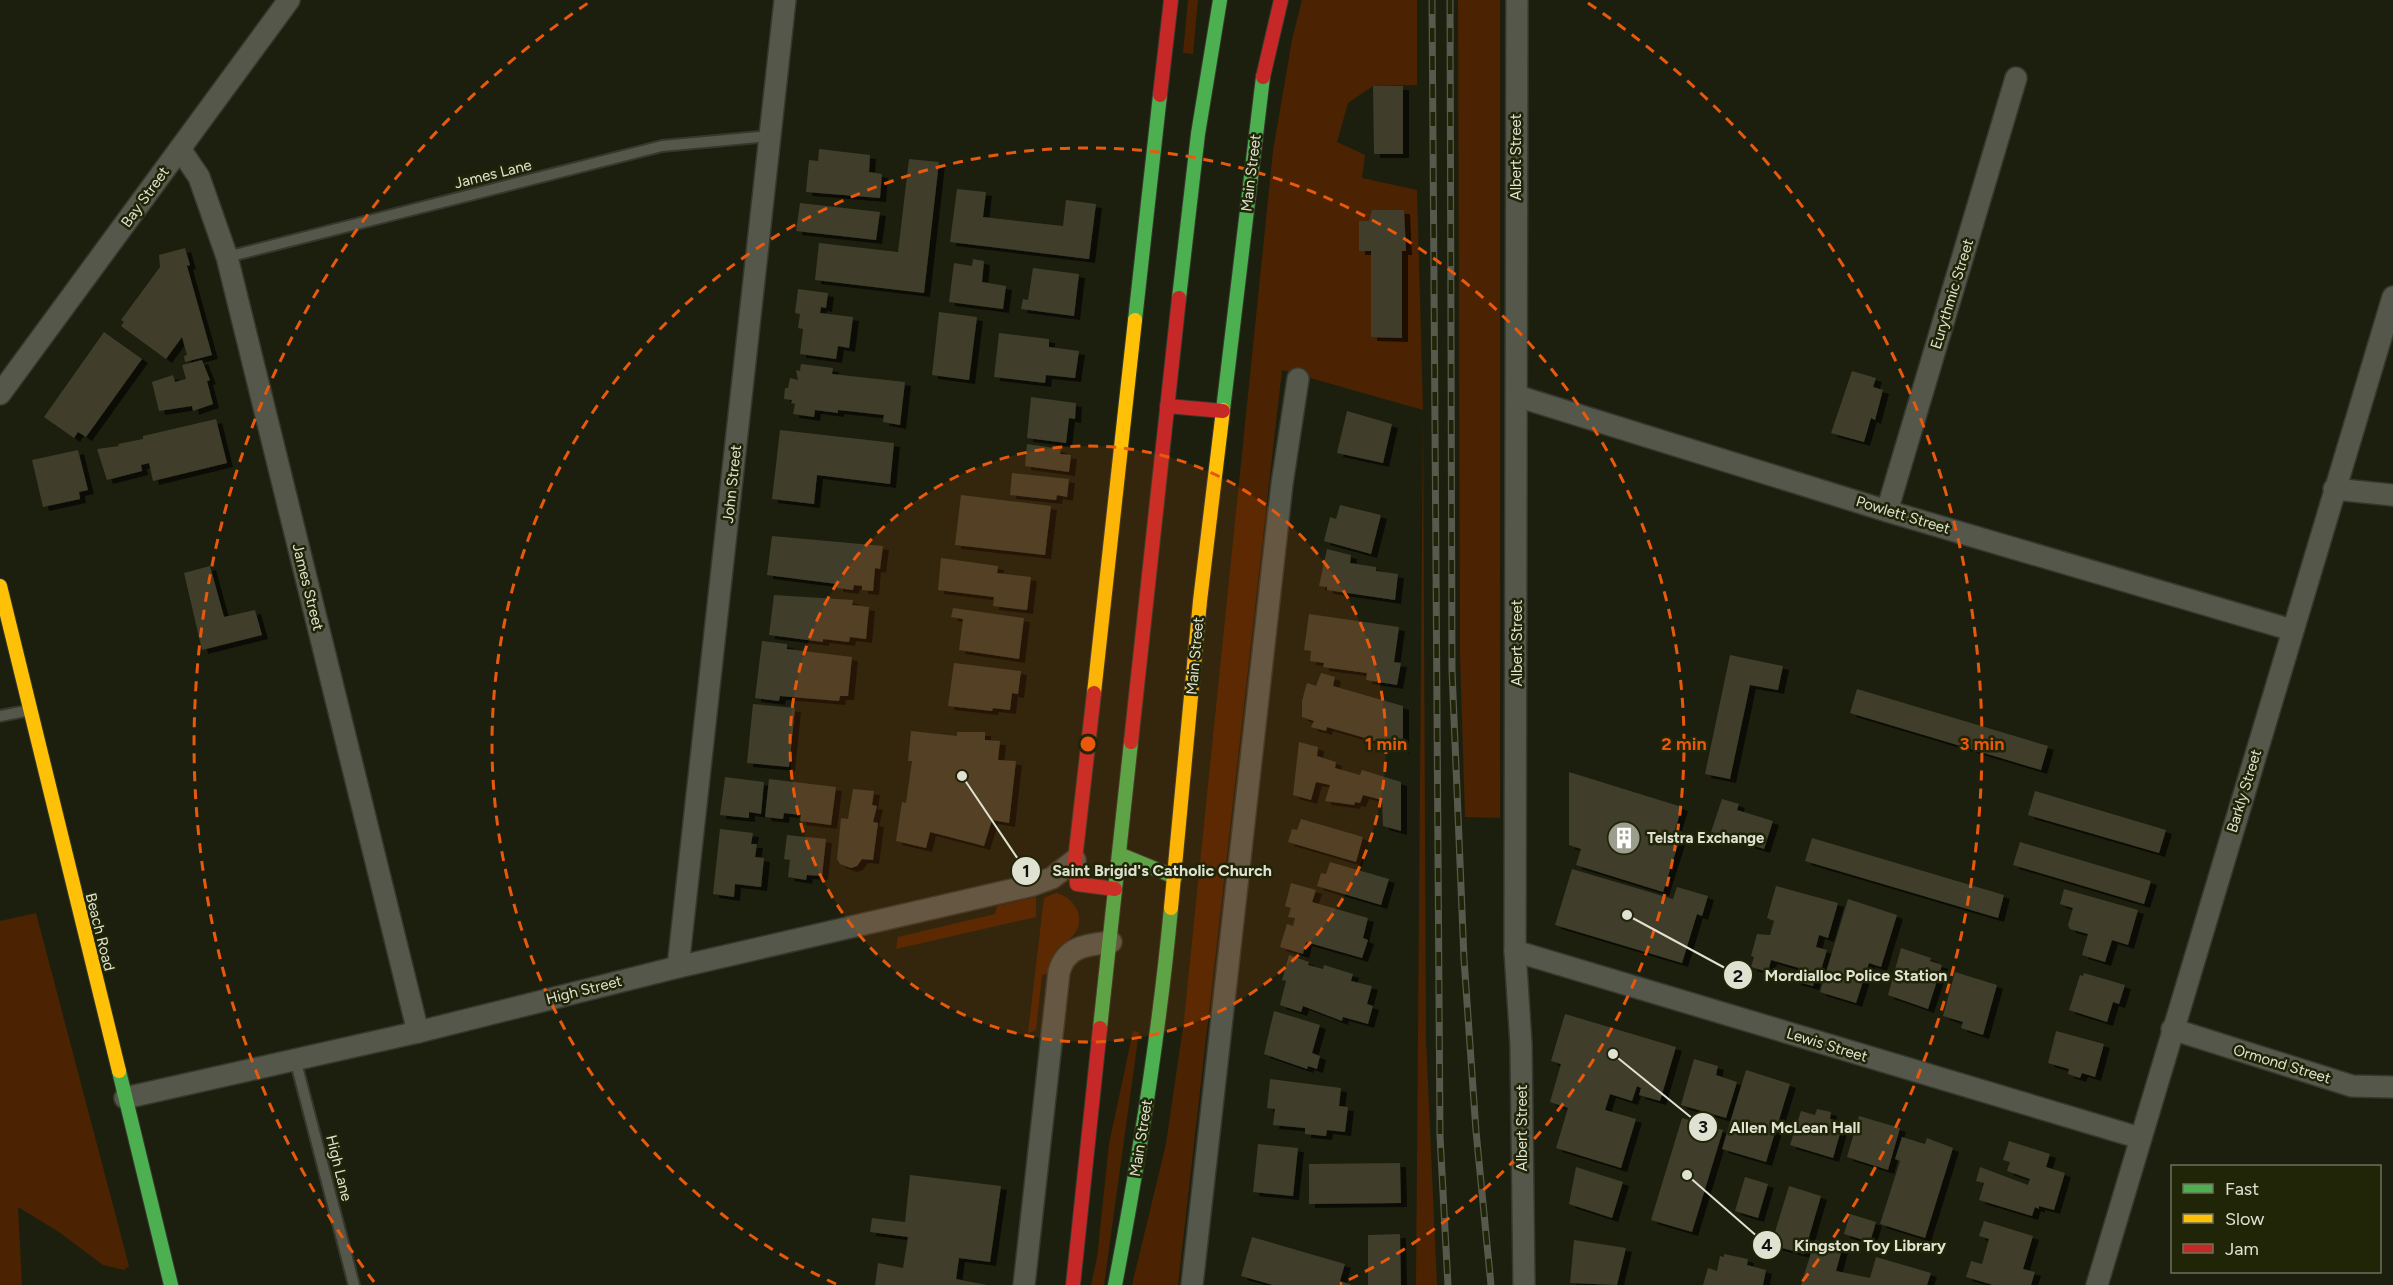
<svg xmlns="http://www.w3.org/2000/svg" width="2393" height="1285" viewBox="0 0 2393 1285" font-family="Figtree,sans-serif">
	<defs>
		<filter id="shadow"><feDropShadow dx="6" dy="4" stdDeviation="0" flood-color="#0009"/></filter>
	</defs>
	<rect width="100%" height="100%" fill="#1c1f0e"/>
	<g fill="#4b2302">
		<path d="M1188,0h10l-5,54 -10,-1z"/>
		<path d="M1302,0h115v85l-44,1 -25,17 -11,39 28,13 -3,23 55,12 6,220 3,630 11,245h-21l7,-875 -141,-40 -104,915h-46l34,-141 18,-124 89,-869 19,-111z"/>
		<path d="M1458,0h42v818l-35,-1 -5,-163z"/>
		<path d="M1056,893c18,4 30,24 19,40 -4,7 -13,10 -18,16 -5,6 -5,16 -6,23l-9,3 -6,55 -8,3 16,-135z"/>
		<path d="M1036,897v20l-140,32 2,-12 97,-23 2,-8z"/>
		<path d="M36,913l93,353 -5,4 -21,-5 -44,-33 -41,-25 4,78h-22v-364z"/>
		<path d="M1133,1031l6,1 -35,253h-13l6,-27 12,-114z"/>
	</g>
	<g fill="#3f3d2a" filter="url(#shadow)">
		<path d="M1373,86h30v68h-29z"/>
		<path d="M819,149l51,6 -1,17 13,2 -2,24 -74,-6 3,-32 9,1z"/>
		<path d="M909,159l30,3 -15,131 -109,-13 4,-37 79,9z"/>
		<path d="M957,189l29,3 -3,25 80,9 3,-26 30,4 -7,55 -139,-17z"/>
		<path d="M800,203l80,9 -4,28 -80,-9z"/>
		<path d="M1372,210h32l2,41h-4v87l-31,-1v-86h-12v-30h10z"/>
		<path d="M185,248l5,17 -3,1 25,89 -27,7 -1,-6 3,-1 -5,-18 -16,22 -45,-33 3,-4 -3,-2 39,-53 -1,-12z"/>
		<path d="M973,259l11,2 -2,21 24,4 -3,23 -54,-7 5,-39 18,3z"/>
		<path d="M1033,268l46,6 -5,42 -53,-7 2,-10 5,1z"/>
		<path d="M798,289l30,4 -2,15 -5,-1 -1,6 33,4 -4,31 -11,-2 -2,13 -36,-5 3,-25 -5,-1 2,-14 -5,-1z"/>
		<path d="M939,312l38,5 -8,63 -37,-5z"/>
		<path d="M104,332l38,27 -56,78 -8,-5 -4,6 -30,-21z"/>
		<path d="M999,333l50,6v8l30,4 -4,27 -29,-3 -1,8 -51,-6z"/>
		<path d="M202,360l8,20 -3,1 6,23 -20,7 -1,-5 -33,5 -7,-29 21,-7 2,7 11,-3 -4,-14z"/>
		<path d="M801,364l32,4 -1,6 73,8 -5,43 -17,-3 1,-7 -46,-5v3l-23,-3 -1,7 -21,-3 2,-10 -4,-1 1,-3 -8,-1 1,-11h3l2,-10 8,2 -2,-10 4,1z"/>
		<path d="M1852,371l24,7 -3,9 10,3 -8,30 -4,-2 -7,24 -33,-9z"/>
		<path d="M1031,397l45,6 -1,16 -6,-1 -3,25 -39,-5z"/>
		<path d="M1347,411l45,13 -9,39 -46,-10z"/>
		<path d="M216,419l11,44 -74,18 -4,-18 -8,2 1,6 -35,9 -10,-31 22,-3 -1,-2 25,-5v-3z"/>
		<path d="M780,430l114,13 -4,41 -73,-9 -3,29 -42,-5z"/>
		<path d="M1027,444l34,5 -1,5 11,1 -2,17 -44,-6z"/>
		<path d="M78,450l10,40 -9,2 1,7 -37,8 -11,-47z"/>
		<path d="M1012,473l57,6 -2,18 -10,-2 -1,5 -46,-5z"/>
		<path d="M961,495l90,11 -6,49 -90,-10z"/>
		<path d="M1340,505l41,10 -10,39 -47,-13 6,-24 6,2z"/>
		<path d="M772,536l111,10 -3,23 -5,-1 -2,23 -11,-1v-4l-8,-1 -1,5 -16,-2v-4l-70,-9z"/>
		<path d="M1327,549l24,6 -1,8 26,4v4l22,3 -3,26 -68,-10v-3l-8,-1z"/>
		<path d="M941,558l57,8 -1,7 34,4 -4,33 -34,-4 1,-9 -56,-7z"/>
		<path d="M210,566l14,51 31,-7 7,25 -60,15 -18,-77z"/>
		<path d="M774,595l79,5 -1,5 17,2 -3,32 -16,-2 -1,5 -26,-3v3l-54,-7z"/>
		<path d="M953,608l71,10 -5,41 -60,-9 4,-31 -12,-2z"/>
		<path d="M1309,614l90,13 -5,35 7,1 -4,22 -31,-5 1,-7 -44,-6 1,-4 -14,-2 1,-10 -7,-1z"/>
		<path d="M762,641l25,3v5l65,8 -4,39h-8l-1,5 -59,-5 -1,5 -24,-3z"/>
		<path d="M1730,655l53,11 -5,24 -28,-5 -20,94 -25,-5z"/>
		<path d="M954,663l67,8 -3,23 -6,-1 -2,17 -17,-2 -1,3 -44,-5z"/>
		<path d="M1321,673l14,4 -2,9 70,20v43l-76,-22 -1,4 -15,-4 3,-6 -12,-4v-16l5,-18 9,3z"/>
		<path d="M1857,689l191,57 -7,24 -191,-57z"/>
		<path d="M753,704l42,4 -6,59 -42,-4z"/>
		<path d="M911,731l46,5v-4h28v8l15,1 -2,19 18,1 -7,62 -17,-3 -8,26 -54,-14 -4,16 -30,-7 6,-39 4,1 6,-42h-4z"/>
		<path d="M1299,742l19,5 -1,9 19,6 -1,6 25,7 2,-5 39,12v49l-18,-5 -1,-26 -19,-5 -3,8 -5,-1 -1,3 -29,-4 5,-16 -14,-3 -5,18 -18,-5z"/>
		<path d="M1569,772l113,35 -7,23 7,2 -19,60 -87,-27 5,-16 -12,-4z"/>
		<path d="M725,777l39,5 -3,32 -12,-2v6l-29,-3z"/>
		<path d="M769,779l67,8 -5,38 -31,-4 1,-6 -17,-2 -1,6 -18,-2z"/>
		<path d="M853,789l21,2 -2,14 5,1 -4,16 5,1 -5,37 -11,-1 -5,7 -6,2 -11,-4 -3,-5 4,-41 7,1z"/>
		<path d="M2035,791l131,39 -7,23 -131,-38z"/>
		<path d="M1722,799l17,5 -2,6 36,11 -9,28 -53,-17z"/>
		<path d="M1301,819l62,18 -7,25 -68,-20 4,-13 5,1z"/>
		<path d="M720,829l33,4 -2,11h6l-2,13 9,1 -3,29 -26,-3 -1,13 -21,-3z"/>
		<path d="M787,835l39,4 -4,37 -15,-1 -1,5 -18,-3 2,-17 -6,-1z"/>
		<path d="M1812,838l192,57 -6,23 -193,-57z"/>
		<path d="M2020,842l131,39 -7,23 -131,-39z"/>
		<path d="M1330,862l59,17 -8,26 -64,-19 4,-13 5,1z"/>
		<path d="M1572,869l101,30 4,-12 31,9 -6,20 -5,-2 -15,49 -127,-38z"/>
		<path d="M1291,883l25,7 -4,12 56,16 -5,20 5,2 -6,18 -56,-16 -3,12 -23,-7 7,-23 6,2 2,-8 -7,-1 3,-9 -6,-2z"/>
		<path d="M1776,886l62,17 -10,35 -9,-3 -3,12 11,3 -9,30 -3,-1 -2,7 -18,-5 4,-13 -28,-8 -3,12 -17,-5 3,-10 -3,-1 6,-22 13,1 4,-14 -7,-3z"/>
		<path d="M2064,889l74,21 -10,35 -16,-5 -7,22 -23,-7 6,-21 -18,-5 -2,-4 5,-17 -13,-4z"/>
		<path d="M1848,899l49,16 -16,52 -12,-4 -13,40 -36,-11z"/>
		<path d="M1901,948l30,10 -1,3 12,4 -14,44 -40,-14z"/>
		<path d="M1289,955l20,7 -1,3 15,4 1,-4 29,9 -2,7 21,5 -5,18 6,2 -5,18 -25,-7 -1,4 -39,-15 -2,6 -21,-7 6,-24 -4,-1z"/>
		<path d="M1955,972l42,13 -14,50 -22,-7 2,-6 -20,-6z"/>
		<path d="M2084,973l41,12 -6,19 -6,-2 -6,20 -38,-12 11,-35 3,1z"/>
		<path d="M1274,1011l46,14 -8,28 8,3 -3,13 -9,-3 -1,3 -43,-15z"/>
		<path d="M1565,1014l111,33 -16,54 -21,-6 2,-7 -4,-2 -5,15 -22,-7 -5,16 31,9 -15,49 -65,-20 12,-40 -18,-6 11,-38 -10,-3z"/>
		<path d="M2056,1031l48,13 -9,33 -13,-4 -2,5 -12,-4 1,-5 -21,-6z"/>
		<path d="M1694,1059l24,7 -2,9 21,7 -11,36 -45,-13z"/>
		<path d="M1746,1070l44,14 -24,78 -44,-13z"/>
		<path d="M1270,1079l71,9 -2,18 9,1 -3,25 -18,-2 -1,6 -21,-2v-6l-32,-3 2,-16 -8,-1z"/>
		<path d="M1817,1109l14,3 -1,7 13,4 -10,35 -43,-13 11,-34 14,4z"/>
		<path d="M1859,1116l41,12 -12,42 -41,-13z"/>
		<path d="M1682,1118l41,12 -31,102 -41,-12z"/>
		<path d="M1902,1137l23,7 2,-6 26,10 -28,90 -45,-14 20,-63 -5,-2z"/>
		<path d="M2009,1141l41,13 -4,13 19,6 -11,37 -15,-4v3l-4,-2 -3,9 -53,-16 5,-17 -8,-2 4,-14 48,18 2,-6 -23,-8 3,-9 -7,-2z"/>
		<path d="M1258,1144l40,4 -5,48 -40,-4z"/>
		<path d="M1400,1163l1,40 -92,1v-40z"/>
		<path d="M1576,1167l47,15 -11,36 -43,-14z"/>
		<path d="M910,1175l91,11 -11,76 -31,-4 -3,21 31,6h-112l3,-22 25,5 5,-31 -38,-5 2,-14 33,4z"/>
		<path d="M1745,1177l23,7 -10,34 -23,-7z"/>
		<path d="M1789,1186l32,10 -17,58 -33,-9z"/>
		<path d="M1850,1214l26,8 -6,20 -26,-8z"/>
		<path d="M1984,1221l49,15 -10,33 12,3 -4,13h-38l-27,-8 5,-16 11,3 7,-25 -10,-3z"/>
		<path d="M1400,1234l1,51h-33v-50z"/>
		<path d="M1252,1237l93,27 -5,17 12,4h-79l-32,-9z"/>
		<path d="M1574,1240l52,8 -9,37 -47,-2z"/>
		<path d="M1815,1240l27,9 -6,22 34,7 6,-21 55,16 -4,12h-126z"/>
		<path d="M1724,1254l24,5 -1,6 19,5 -3,15h-60l5,-17 9,3 3,-15 4,1z"/>
	</g>
	<g fill="none" stroke-linecap="round" stroke-linejoin="round">
		<g stroke="#36382d" stroke-width="14">
			<g id="lane">
				<path d="M227,257l435,-111 108,-10"/>
				<path d="M0,716l26,-5"/>
				<path d="M295,1059l59,226"/>
			</g>
		</g>
		<g stroke="#36382d" stroke-width="24">
			<g id="street">
				<path d="M1517,0l-2,951 6,93 3,241"/>
				<path d="M180,149l19,28 28,80 191,775"/>
				<path d="M0,394l289,-394"/>
				<path d="M1517,396l370,115 405,119"/>
				<path d="M2334,489l59,6"/>
				<path d="M1887,511l129,-433"/>
				<path d="M1515,951l625,187"/>
				<path d="M678,967l107,-967"/>
				<path d="M2172,1029l180,57 41,1"/>
				<path d="M125,1098l293,-66 260,-65 355,-82 19,-7 23,-18"/>
				<path d="M1024,1285l35,-313c7,-26 28,-27 52,-30"/>
				<path d="M1192,1285l90,-801 16,-105"/>
				<path d="M2097,1285l296,-988"/>
			</g>
		</g>
		<g stroke="#36382d" stroke-width="16">
			<g id="fast">
				<path d="M1179,298l19,-164 22,-134"/>
				<path d="M1135,320l25,-225"/>
				<path d="M1223,410l40,-333"/>
				<path d="M1119,854l56,23"/>
				<path d="M1100,1028l31,-286"/>
				<path d="M119,1071l52,214"/>
				<path d="M1115,1285c24,-125 44,-250 56,-377"/>
			</g>
		</g>
		<g stroke="#36382d" stroke-width="16">
			<g id="slow">
				<path d="M0,586l119,485"/>
				<path d="M1094,693l41,-373"/>
				<path d="M1171,908l29,-307 23,-191"/>
			</g>
		</g>
		<g stroke="#36382d" stroke-width="16">
			<g id="jam">
				<path d="M1263,77l18,-77"/>
				<path d="M1160,95l11,-95"/>
				<path d="M1167,406l56,5"/>
				<path d="M1094,693l-19,167 2,24 38,5"/>
				<path d="M1131,742l48,-444"/>
				<path d="M1073,1285l27,-257"/>
			</g>
		</g>
		<use href="#lane" stroke="#55574b" stroke-width="10"/>
		<use href="#street" stroke="#55574b" stroke-width="21"/>
		<use href="#fast" stroke="#4caf50" stroke-width="14"/>
		<use href="#slow" stroke="#ffc107" stroke-width="14"/>
		<use href="#jam" stroke="#c62828" stroke-width="14"/>
		<g stroke="#57594d" stroke-width="7">
			<g id="rail">
				<path d="M1432,0l8,1136 8,149"/>
				<path d="M1450,0l2,670 12,289 12,172 15,154"/>
			</g>
		</g>
		<use href="#rail" stroke="#212508" stroke-width="4.5" stroke-dasharray="14" stroke-linecap="butt"/>
	</g>
	<circle cx="1088" cy="744" r="298" fill="#e8590c" fill-opacity=".12"/>
	<g fill="none" stroke="#e8590c" stroke-width="3" stroke-dasharray="10 8">
		<circle cx="1088" cy="744" r="298"/>
		<path d="M836 1284A596 596 0 1 1 1340 1284"/>
		<path d="M374 1282A894 894 0 0 1 588 3M1588 3A894 894 0 0 1 1802 1282"/>
	</g>
	<defs>
		<g id="building-disc" transform="scale(1.725)"><circle r="9.5" fill="#9b9e8d" stroke="#212508"/><path d="M-4-6H4V6H1V3H-1V6H-4ZM-2.5-4.3h1.7v1.8h-1.7ZM.8-4.3h1.7v1.8H.8ZM-2.5-1h1.7V.8h-1.7ZM.8-1h1.7V.8H.8Z" fill="#fff"/></g>
	</defs>
	<g fill-rule="evenodd">
		<use href="#building-disc" x="1624" y="838"/>
	</g>
	<g text-anchor="middle" dominant-baseline="central" stroke-width="5" stroke-linejoin="round" paint-order="stroke">
		<g font-size="15" fill="#dfe2d1" stroke="#212508">
			<text transform="translate(1516 157) rotate(-90)">Albert Street</text>
			<text transform="translate(1251 173) rotate(-83)">Main Street</text>
			<text transform="translate(493 174) rotate(-14)">James Lane</text>
			<text transform="translate(145 197) rotate(-54)">Bay Street</text>
			<text transform="translate(1952 294) rotate(-73)">Eurythmic Street</text>
			<text transform="translate(732 484) rotate(-84)">John Street</text>
			<text transform="translate(1903 515) rotate(17)">Powlett Street</text>
			<text transform="translate(308 587) rotate(76)">James Street</text>
			<text transform="translate(1517 643) rotate(-90)">Albert Street</text>
			<text transform="translate(1195 656) rotate(-85)">Main Street</text>
			<text transform="translate(2244 791) rotate(-73)">Barkly Street</text>
			<text transform="translate(100 932) rotate(76)">Beach Road</text>
			<text transform="translate(584 990) rotate(-14)">High Street</text>
			<text transform="translate(1827 1045) rotate(17)">Lewis Street</text>
			<text transform="translate(2282 1064) rotate(17)">Ormond Street</text>
			<text transform="translate(1522 1128) rotate(-90)">Albert Street</text>
			<text transform="translate(1141 1138) rotate(-81)">Main Street</text>
			<text transform="translate(339 1168) rotate(76)">High Lane</text>
		</g>
		<g font-size="15" font-weight="bold" fill="#dfe2d1" stroke="#212508" text-anchor="start">
			<text x="1647" y="838">Telstra Exchange</text>
		</g>
	</g>
	<circle cx="1088" cy="744" r="9" fill="#e8590c" stroke="#212508" stroke-width="3"/>
	<g font-size="18" text-anchor="middle" font-weight="bold" fill="#e8590c" stroke="#212508" stroke-width="5" stroke-linejoin="round" paint-order="stroke">
		<text x="1386" y="750">1 min</text>
		<text x="1684" y="750">2 min</text>
		<text x="1982" y="750">3 min</text>
	</g>
	<path fill="none" stroke="#dfe2d1" stroke-width="2" d="M962 776L1026 871M1627 915L1738 975M1613 1054L1703 1127M1687 1175L1767 1245"/>
	<g fill="#dfe2d1" stroke="#212508" stroke-width="2">
		<circle cx="962" cy="776" r="6"/>
		<circle cx="1627" cy="915" r="6"/>
		<circle cx="1613" cy="1054" r="6"/>
		<circle cx="1687" cy="1175" r="6"/>
		<circle cx="1026" cy="871" r="15"/>
		<circle cx="1738" cy="975" r="15"/>
		<circle cx="1703" cy="1127" r="15"/>
		<circle cx="1767" cy="1245" r="15"/>
	</g>
	<g font-size="18" text-anchor="middle" font-weight="bold" fill="#111">
		<text x="1026" y="877">1</text>
		<text x="1738" y="982">2</text>
		<text x="1703" y="1133">3</text>
		<text x="1767" y="1251">4</text>
	</g>
	<g font-size="16" text-anchor="middle" font-weight="bold" fill="#dfe2d1" stroke="#212508" stroke-width="5" stroke-linejoin="round" paint-order="stroke">
		<text x="1162" y="876">Saint Brigid's Catholic Church</text>
		<text x="1856" y="981">Mordialloc Police Station</text>
		<text x="1795" y="1133">Allen McLean Hall</text>
		<text x="1870" y="1251">Kingston Toy Library</text>
	</g>
	<rect x="2171" y="1165" width="210" height="108" fill="#212508" stroke="#6d7158" stroke-width="1.5"/>
	<rect x="2183" y="1184" width="30" height="9" fill="#4caf50" stroke="#6d7158" stroke-width="1.5"/>
	<text x="2225" y="1195" font-size="18" fill="#dfe2d1">Fast</text>
	<rect x="2183" y="1214" width="30" height="9" fill="#ffc107" stroke="#6d7158" stroke-width="1.5"/>
	<text x="2225" y="1225" font-size="18" fill="#dfe2d1">Slow</text>
	<rect x="2183" y="1244" width="30" height="9" fill="#c62828" stroke="#6d7158" stroke-width="1.5"/>
	<text x="2225" y="1255" font-size="18" fill="#dfe2d1">Jam</text>
</svg>
